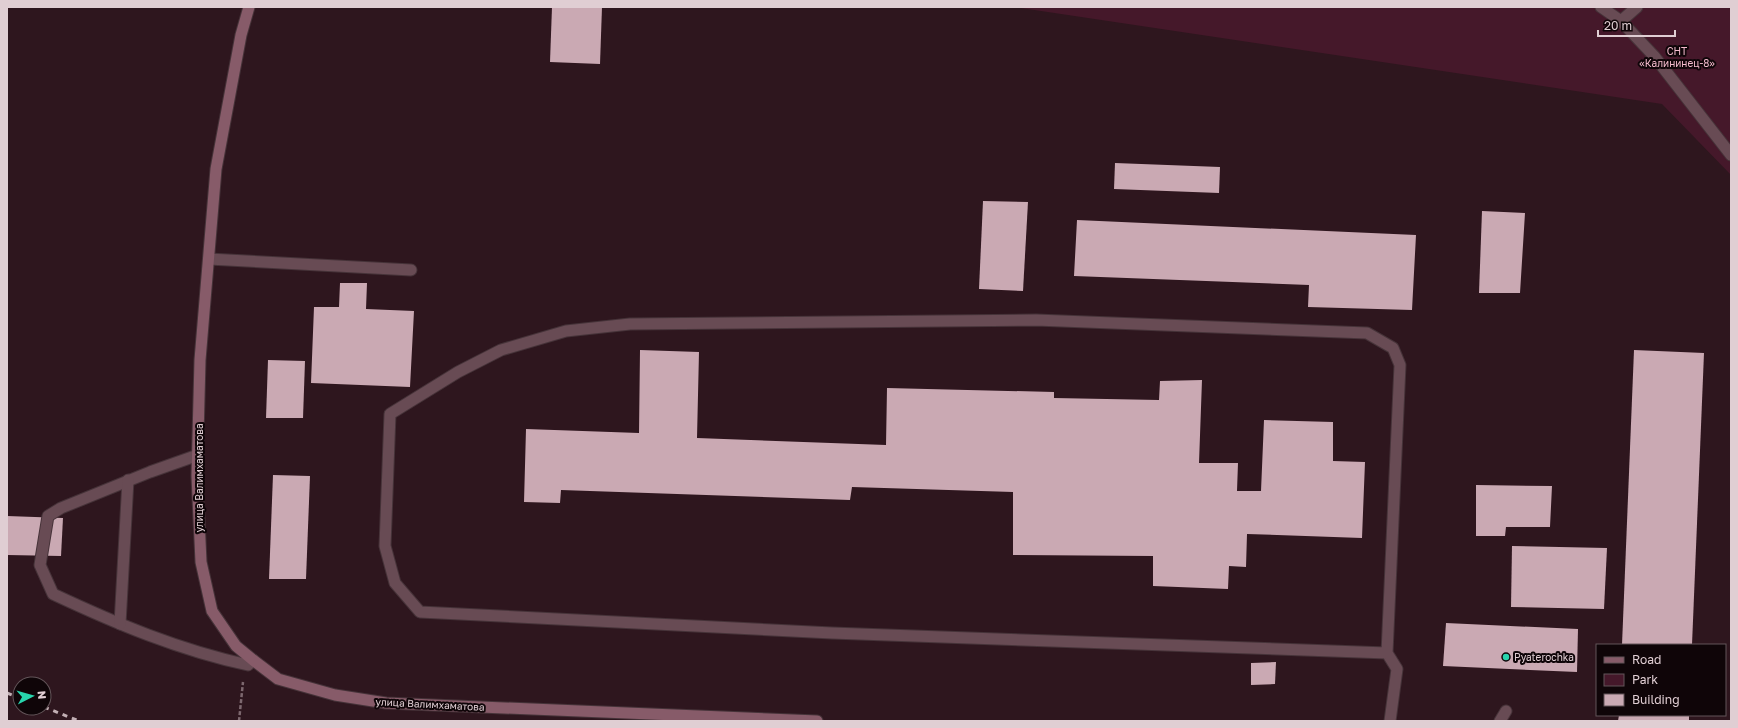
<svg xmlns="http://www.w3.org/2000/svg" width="1738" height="728" viewBox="0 0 1738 728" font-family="'Golos Text',sans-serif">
	<rect width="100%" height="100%" fill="#2e161e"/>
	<path fill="#45182a" d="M1015,7h716v168l-69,-71z"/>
	<g fill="#caa9b3">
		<path d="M552,7h50l-2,57 -50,-2z"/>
		<path d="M1115,163l105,4 -1,26 -105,-4z"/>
		<path d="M983,201l45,1 -5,89 -44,-2z"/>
		<path d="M1482,211l43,2 -5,80h-41z"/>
		<path d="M1077,220l339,15 -4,75 -104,-3 1,-22 -235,-9z"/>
		<path d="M340,283h27l-1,26 48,2 -4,76 -99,-4 3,-76h25z"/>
		<path d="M640,350l59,2 -2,86 189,7 1,-57 167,4v6l105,2 1,-19 42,-1 -3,83h39l-1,28h24l3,-71 69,2v39l32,1 -3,76 -115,-4 -1,33 -17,-1 -1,23 -75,-3v-30l-140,-1v-63l-161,-5 -2,13 -289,-10 -1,13 -36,-1 2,-73 113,4z"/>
		<path d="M1634,350l70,3 -12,292h-70z"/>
		<path d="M268,360l37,1 -2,57h-37z"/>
		<path d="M273,475l37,1 -4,103h-37z"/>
		<path d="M1476,485l76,1 -2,41h-44l-1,9h-29z"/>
		<path d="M7,516l56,2 -2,38 -54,-1z"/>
		<path d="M1512,546l95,2 -3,61 -93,-2z"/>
		<path d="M1446,623l132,6 -1,43 -134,-6z"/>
		<path d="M1276,662l-1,22 -24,1v-22z"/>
		<path d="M1619,715h70v6h-71z"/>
	</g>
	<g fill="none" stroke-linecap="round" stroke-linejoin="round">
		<g stroke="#463339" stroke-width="13">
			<g id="service">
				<path d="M1601,7l20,14 33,35 77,99"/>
				<path d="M1621,21l16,-14"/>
				<path d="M209,259l202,11"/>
				<path d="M198,455l-48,17 -89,36 -13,8 -8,49 13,29c64,30 126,56 195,71l5,-5"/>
				<path d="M120,624l8,-144"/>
				<path d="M1387,653l-555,-20 -412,-21 -25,-29 -10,-37 5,-132 68,-42 43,-22 65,-19 64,-7 406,-4 331,13 26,15 7,17 -13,288 10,16 -7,52"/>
				<path d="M1500,721l6,-10"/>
			</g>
		</g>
		<g stroke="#463339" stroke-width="13">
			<path id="secondary" d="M249,7l-8,28 -25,134 -16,191 -3,116 4,86 11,49 24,35 17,14 25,19 57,16 51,8 431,18"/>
		</g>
		<path stroke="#7d686f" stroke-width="2.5" stroke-dasharray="4 2" stroke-linecap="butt" d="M239,721l4,-39"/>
		<use href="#service" stroke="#684b54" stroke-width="11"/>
		<use href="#secondary" stroke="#875b69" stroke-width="11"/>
		<g stroke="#c2afb4" stroke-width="3" stroke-dasharray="5 5" stroke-linecap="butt">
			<path d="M7,693l13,5"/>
			<path d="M44,707l35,14"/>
		</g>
	</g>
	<circle fill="#28d5ad" stroke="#0f0508" stroke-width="1.5" cx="1506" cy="657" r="4"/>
	<g text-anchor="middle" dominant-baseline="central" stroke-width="4" stroke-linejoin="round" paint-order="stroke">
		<g font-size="10" fill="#f4bbcd" stroke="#0f0508">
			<text x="1677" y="51">СНТ<tspan x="1677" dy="12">«Калининец-8»</tspan></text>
		</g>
		<g font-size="10" fill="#e0ced3" stroke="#0f0508">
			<text transform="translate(199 478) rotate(-90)">улица Валимхаматова</text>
			<text transform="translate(430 704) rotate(3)">улица Валимхаматова</text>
		</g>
		<g font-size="10" fill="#e0ced3" stroke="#0f0508" text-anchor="start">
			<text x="1514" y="657">Pyaterochka</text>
		</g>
	</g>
	<rect width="1738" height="728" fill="none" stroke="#e0ced3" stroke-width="16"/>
	<rect x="1596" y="644" width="130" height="72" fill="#0f0508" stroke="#635559"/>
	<rect x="1604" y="657" width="20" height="6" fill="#875b69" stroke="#635559"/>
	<text x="1632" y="664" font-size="12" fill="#e0ced3">Road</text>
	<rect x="1604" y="674" width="20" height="12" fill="#45182a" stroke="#635559"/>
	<text x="1632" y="684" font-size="12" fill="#e0ced3">Park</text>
	<rect x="1604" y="694" width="20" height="12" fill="#caa9b3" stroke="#635559"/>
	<text x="1632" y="704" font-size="12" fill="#e0ced3">Building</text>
	<g transform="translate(32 696) rotate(84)"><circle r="19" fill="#0f0508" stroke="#635559"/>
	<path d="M0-3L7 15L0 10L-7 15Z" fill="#28d5ad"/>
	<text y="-6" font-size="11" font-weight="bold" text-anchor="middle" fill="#e0ced3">N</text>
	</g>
	<path d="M1598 30v6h77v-6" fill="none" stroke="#e0ced3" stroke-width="2"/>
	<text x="1604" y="30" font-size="12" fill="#e0ced3" stroke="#0f0508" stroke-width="3" paint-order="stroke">20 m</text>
</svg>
